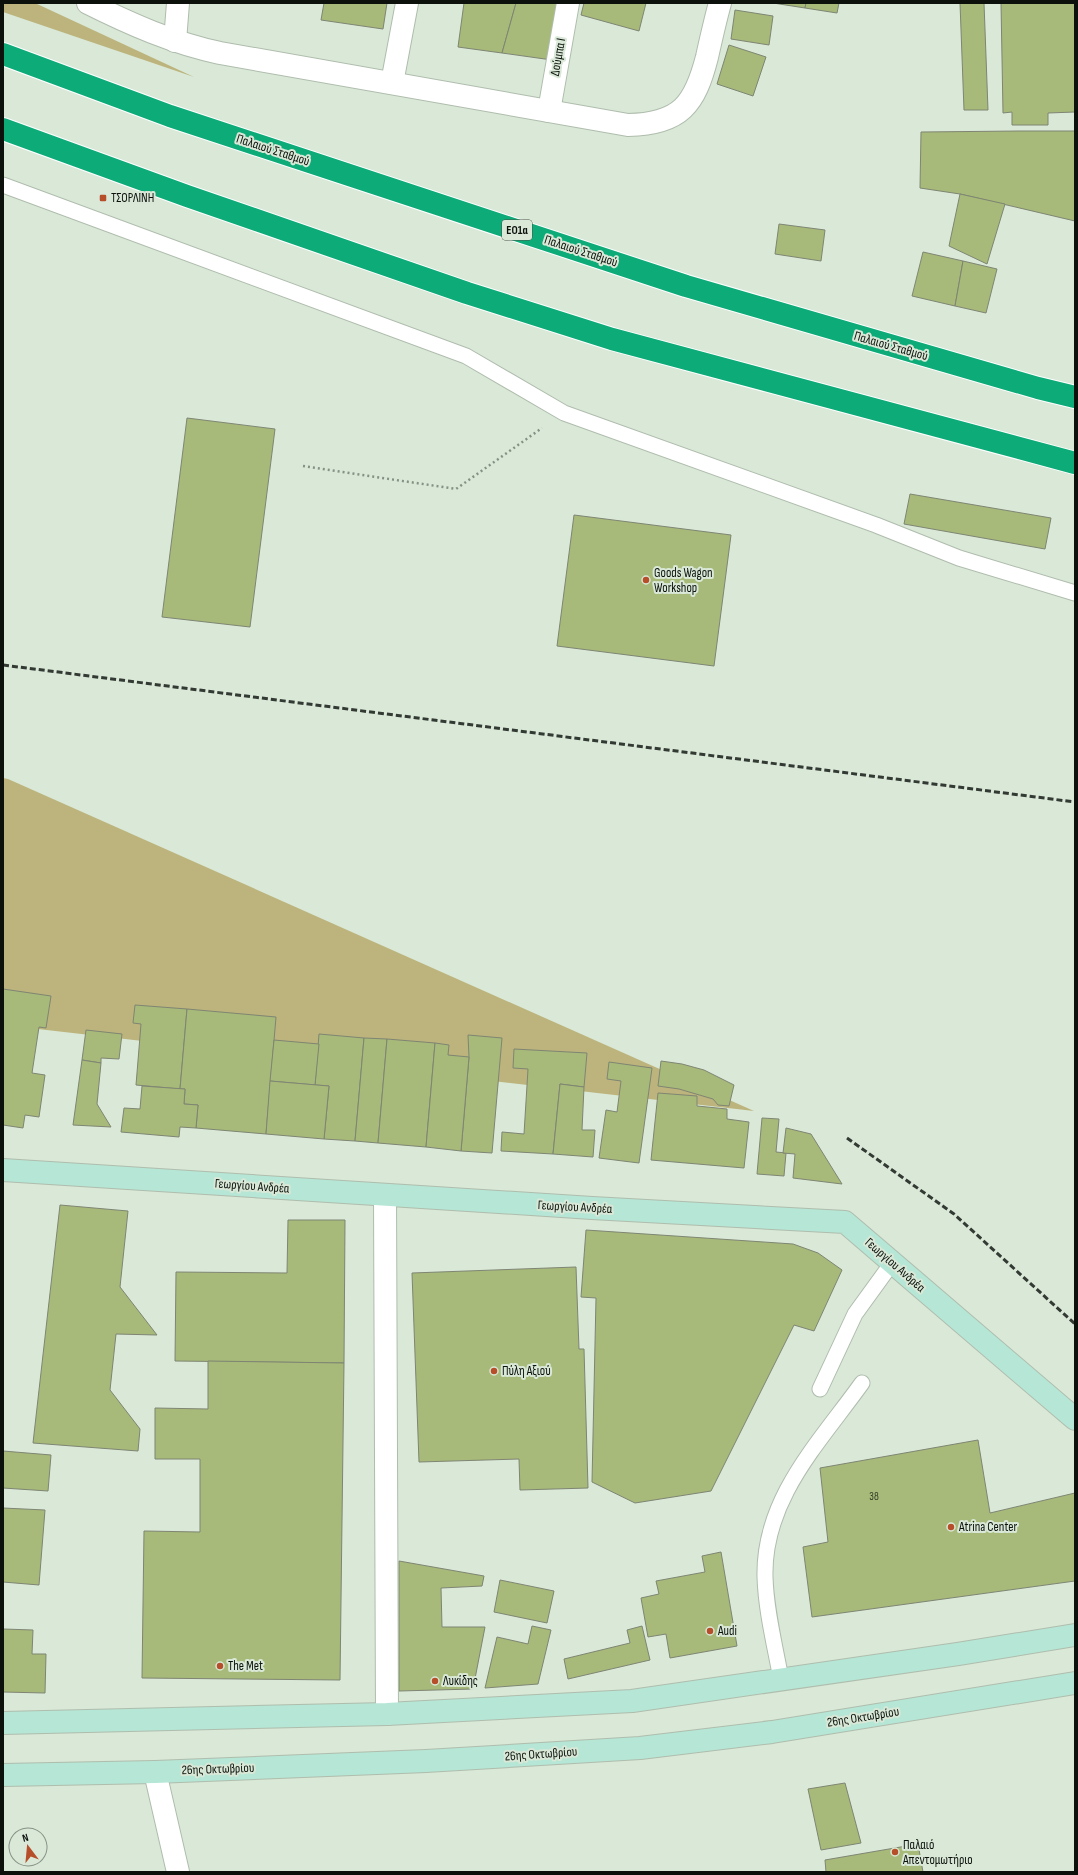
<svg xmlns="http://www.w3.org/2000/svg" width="1078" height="1875" viewBox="0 0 1078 1875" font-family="'Sofia Sans Condensed',sans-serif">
	<rect width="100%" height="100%" fill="#d9e8d7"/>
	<g fill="#bcb47c">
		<path d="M3,3h32l159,74 -191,-65z"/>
		<path d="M3,778l5,1 746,332 -751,-86z"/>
	</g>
	<g fill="#a7ba79" stroke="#7f8573">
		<path d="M324,3h63l-4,26 -62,-9z"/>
		<path d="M464,3h52l-14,50 -44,-6z"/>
		<path d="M516,3h46l-10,57 -50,-7z"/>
		<path d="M584,3h62l-7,28 -58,-16z"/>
		<path d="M773,3h33l-1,5z"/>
		<path d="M806,3h33l-2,10 -32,-5z"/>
		<path d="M960,3h24l4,107h-24z"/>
		<path d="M1001,3h74v109l-27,1v12h-36v-13l-9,1z"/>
		<path d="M735,10l38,6 -4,29 -38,-6z"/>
		<path d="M729,45l37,12 -13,39 -36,-12z"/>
		<path d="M1019,131h56v90l-115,-27 -40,-6 1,-56z"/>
		<path d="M960,194l45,10 -18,60 -38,-18z"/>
		<path d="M779,224l46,6 -4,31 -46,-7z"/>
		<path d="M923,252l40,9 -8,45 -43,-10z"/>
		<path d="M963,261l34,8 -11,44 -31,-7z"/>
		<path d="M187,418l88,11 -25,198 -88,-10z"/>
		<path d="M910,494l141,24 -6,31 -141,-25z"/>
		<path d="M574,515l157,20 -17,131 -157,-20z"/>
		<path d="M3,989l48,7 -5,32 -7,-1 -7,46 13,2 -6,42 -14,-2 -2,13 -20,-3z"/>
		<path d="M135,1005l52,4 -7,80 -44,-4 5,-61 -8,-1z"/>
		<path d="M187,1009l89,8 -10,117 -70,-6 2,-23 -14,-1 1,-15h-5z"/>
		<path d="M86,1030l36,4 -3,25 -18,-1v5l-19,-3z"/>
		<path d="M319,1034l45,4 -9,103 -31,-2 5,-53 -14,-1z"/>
		<path d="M468,1035l34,3 -10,115 -31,-2 8,-94z"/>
		<path d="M364,1038l23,1 -9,104 -23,-2z"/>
		<path d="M387,1039l48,4 -9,104 -48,-4z"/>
		<path d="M274,1040l45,4 -4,41 -45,-4z"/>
		<path d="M435,1043l14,2 -1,10 21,2 -8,94 -35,-4z"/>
		<path d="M514,1049l73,4 -3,34 -24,-3 -7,70 -52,-3 1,-19 22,2 4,-65 -15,-1z"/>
		<path d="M82,1060l19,3 -4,41 14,23 -38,-2z"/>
		<path d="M661,1061l21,3 22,6 30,15 -5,21 -11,-1 -5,-6 -34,-10 -21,-3z"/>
		<path d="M609,1062l43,6 -13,95 -40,-5 7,-48 11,2 4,-31 -14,-2z"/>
		<path d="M270,1081l59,5 -5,53 -58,-5z"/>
		<path d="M560,1084l24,3 -2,43h13l-2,27 -40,-3z"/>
		<path d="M142,1086l43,3 -1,15 14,1 -2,23 -16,-1 -1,10 -58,-5 3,-24 16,1z"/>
		<path d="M658,1093l39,3v10l30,3v10l22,3 -5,46 -93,-8z"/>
		<path d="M762,1118l17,1 -3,33 10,1 -2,23 -27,-2z"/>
		<path d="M786,1128l25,6 31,50 -49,-6 2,-24 -12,-1z"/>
		<path d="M60,1205l68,6 -8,76 37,48 -41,-1 -6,56 30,39 -2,22 -105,-8z"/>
		<path d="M288,1220h57l-1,143 -169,-2 1,-89 111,1z"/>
		<path d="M586,1230l207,14 25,9 24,17 -28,61 -20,-6 -83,166 -76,12 -43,-21 4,-184 -15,-1z"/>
		<path d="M576,1267l3,82h5l4,139 -68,2 -1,-31 -100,3 -7,-189z"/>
		<path d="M208,1361l136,2 -4,317 -198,-2 2,-147 56,1v-73h-45v-51l53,1z"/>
		<path d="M978,1440l12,73 85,-20v88l-263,36 -9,-70 25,-5 -8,-74z"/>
		<path d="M3,1451l48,4 -3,36 -45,-3z"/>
		<path d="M3,1508l42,2 -6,75 -36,-3z"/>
		<path d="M721,1552l16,94 -67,12 -4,-24 -18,3 -7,-39 18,-4 -3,-13 49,-9 -3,-16z"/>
		<path d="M399,1561l85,15 -2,10 -41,2 1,39h43l-12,62 -74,2z"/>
		<path d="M500,1580l54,11 -7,32 -53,-11z"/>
		<path d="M532,1626l19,4 -13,54 -53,4 12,-51 31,7z"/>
		<path d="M642,1626l8,34 -82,19 -4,-20 66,-16 -3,-13z"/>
		<path d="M3,1629l30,1 -1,24h14l-1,39 -42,-1z"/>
		<path d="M845,1783l16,60 -40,7 -13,-61z"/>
		<path d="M918,1844l5,28h-97l-1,-12z"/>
	</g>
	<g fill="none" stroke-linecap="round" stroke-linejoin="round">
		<g stroke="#afbdad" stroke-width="17">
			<g id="lane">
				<path d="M3,185l463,171 98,57 312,112 83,33 116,35"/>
				<path d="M820,1389l35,-75 37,-51"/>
				<path d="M781,1679c-6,-33 -15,-68 -16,-102 -2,-78 54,-134 97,-194"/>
			</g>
		</g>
		<g stroke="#afbdad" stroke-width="24">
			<g id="street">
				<path d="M88,3c42,21 85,40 132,50l408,72c53,-1 67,-21 79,-68 4,-18 8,-36 13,-54"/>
				<path d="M175,41l3,-38"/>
				<path d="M392,83l15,-80"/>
				<path d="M549,111l19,-108"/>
				<path d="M385,1195l2,519"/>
				<path d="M155,1772l23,100"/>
			</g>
		</g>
		<g stroke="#afbdad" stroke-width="24">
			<g id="secondary">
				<path d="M3,1170l589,38 253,14 230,197"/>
				<path d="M3,1723l384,-9 245,-13 326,-47 117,-19"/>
				<path d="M3,1775l152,-3 271,-11 214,-13 132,-16 303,-49"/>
			</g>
		</g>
		<g stroke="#fff" stroke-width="24">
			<g id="highway">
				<path d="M3,54l167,62 516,170 352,102 37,9"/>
				<path d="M3,129l184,67 280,97 145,46 463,124"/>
			</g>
		</g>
		<path stroke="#869185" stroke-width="2.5" stroke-dasharray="2 3" stroke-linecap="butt" d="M303,466l153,23 86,-61"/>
		<use href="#lane" stroke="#fff" stroke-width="15"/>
		<use href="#street" stroke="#fff" stroke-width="22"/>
		<use href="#secondary" stroke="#b6e6d6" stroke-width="22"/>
		<use href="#highway" stroke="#0cab78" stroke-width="22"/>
		<g stroke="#333a33" stroke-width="3" stroke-dasharray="6 3" stroke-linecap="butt">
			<path d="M3,665l1072,137"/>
			<path d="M847,1138l107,76 121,110"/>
		</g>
	</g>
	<g fill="#b64e2a" stroke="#d9e8d7" stroke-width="1.5">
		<rect x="99" y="194" width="8" height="8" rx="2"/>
		<circle cx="646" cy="580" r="4"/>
		<circle cx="494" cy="1371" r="4"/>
		<circle cx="951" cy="1527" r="4"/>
		<circle cx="710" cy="1631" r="4"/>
		<circle cx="220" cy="1666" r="4"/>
		<circle cx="435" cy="1681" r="4"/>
		<circle cx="895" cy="1852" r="4"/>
	</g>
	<g text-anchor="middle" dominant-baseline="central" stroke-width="4" stroke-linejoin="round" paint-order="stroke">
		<g font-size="11" fill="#333b27">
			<text x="874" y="1496">38</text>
		</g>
		<rect fill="#d9e8d7" stroke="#4a5249" stroke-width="1" x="502" y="220" width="30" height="20" rx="3"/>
		<g font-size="12" font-weight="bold" fill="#0c110c">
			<text x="517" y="230">ΕΟ1α</text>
		</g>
		<g font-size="13" fill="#0c110c" stroke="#d9e8d7">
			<text transform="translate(558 57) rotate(-80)">Δούμπα Ι</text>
			<text transform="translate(273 150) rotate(18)">Παλαιού Σταθμού</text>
			<text transform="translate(581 251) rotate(18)">Παλαιού Σταθμού</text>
			<text transform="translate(891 346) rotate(16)">Παλαιού Σταθμού</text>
			<text transform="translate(252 1186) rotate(4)">Γεωργίου Ανδρέα</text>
			<text transform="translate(575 1207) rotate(3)">Γεωργίου Ανδρέα</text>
			<text transform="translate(895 1265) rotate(41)">Γεωργίου Ανδρέα</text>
			<text transform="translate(863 1717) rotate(-9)">26ης Οκτωβρίου</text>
			<text transform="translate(541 1754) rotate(-4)">26ης Οκτωβρίου</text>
			<text transform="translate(218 1769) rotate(-2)">26ης Οκτωβρίου</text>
		</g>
		<g font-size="13" fill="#0c110c" stroke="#d9e8d7" text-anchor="start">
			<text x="111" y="198">ΤΣΟΡΛΙΝΗ</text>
			<text x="654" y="573">Goods Wagon<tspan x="654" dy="15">Workshop</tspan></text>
			<text x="502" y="1371">Πύλη Αξιού</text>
			<text x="959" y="1527">Atrina Center</text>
			<text x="718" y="1631">Audi</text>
			<text x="228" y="1666">The Met</text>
			<text x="443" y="1681">Λυκίδης</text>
			<text x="903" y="1845">Παλαιό<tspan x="903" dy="15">Απεντομωτήριο</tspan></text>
		</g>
	</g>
	<rect width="1078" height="1875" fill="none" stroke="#0c110c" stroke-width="8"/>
	<g transform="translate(28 1847) rotate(344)"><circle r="19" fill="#d9e8d7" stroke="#879286"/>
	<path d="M0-3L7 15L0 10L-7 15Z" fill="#b64e2a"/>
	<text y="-6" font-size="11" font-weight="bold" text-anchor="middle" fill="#0c110c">N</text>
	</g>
</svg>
